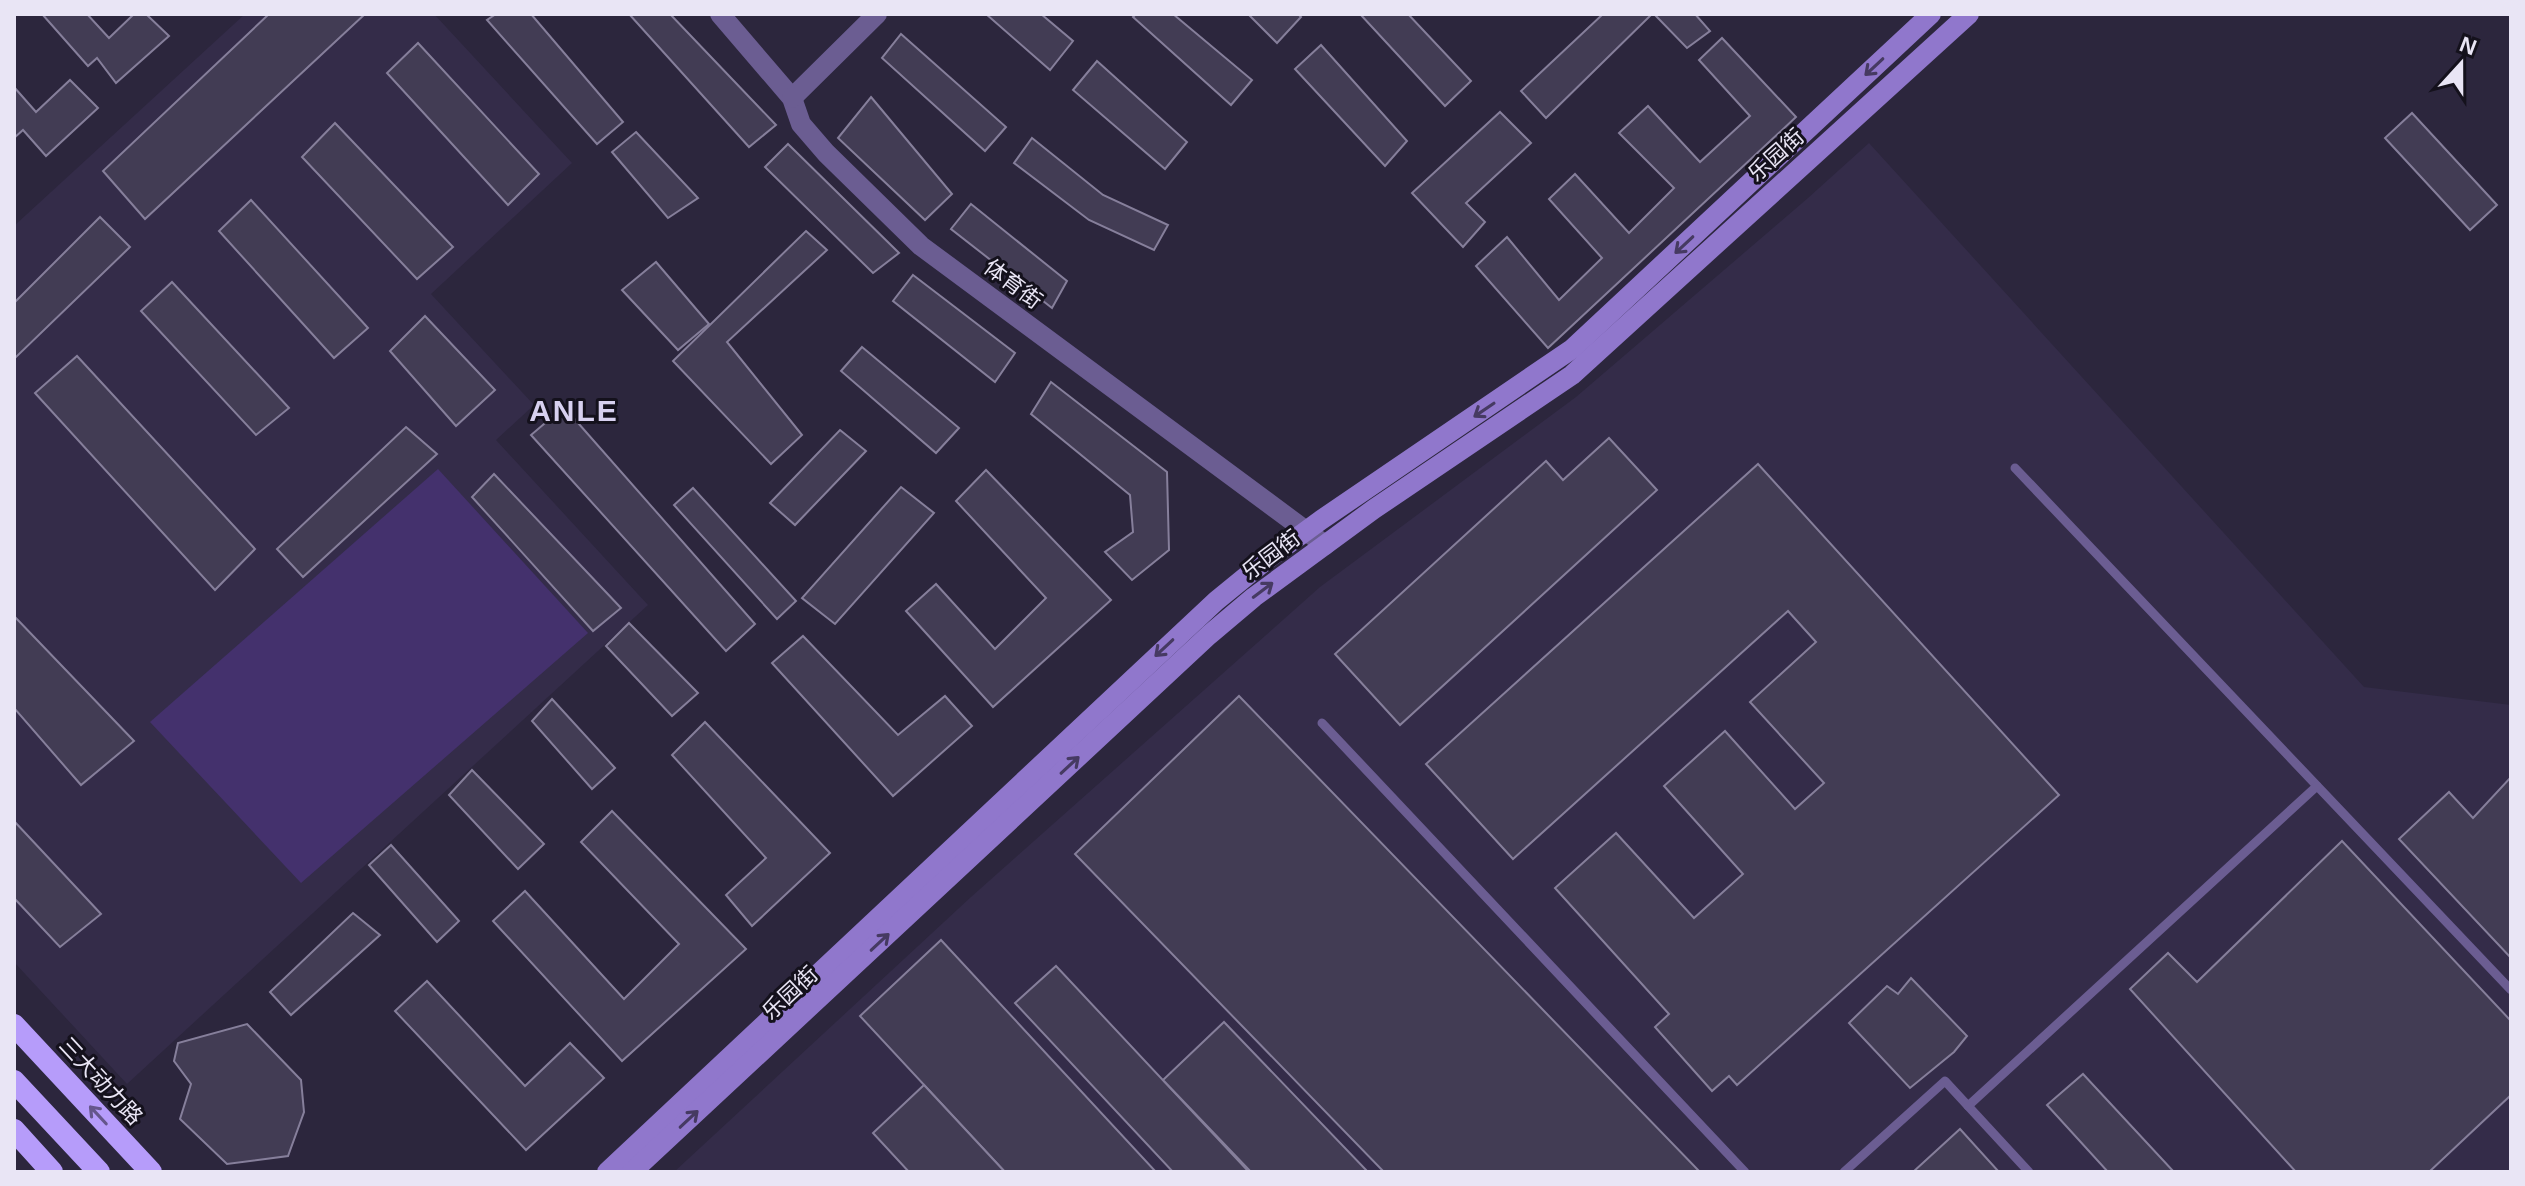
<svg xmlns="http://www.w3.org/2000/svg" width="2525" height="1186" viewBox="0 0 2525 1186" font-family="Helvetica,'Noto Sans SC',sans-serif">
	<rect width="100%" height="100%" fill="#2c263d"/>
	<g fill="#342c49">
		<path d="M245,14h189l138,149 -141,131 103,111 -38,35 152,165 -521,479 -113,-122v-736z"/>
		<path d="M1869,143l495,544 147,18v467h-1837l297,-275 349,-310 256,-190 232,-199z"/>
	</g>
	<path fill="#44316d" d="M438,469l150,164 -287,250 -151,-161z"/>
	<g fill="#423c54" stroke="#867f9b" stroke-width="2">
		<path d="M42,14h45l22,24 25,-24h12l23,22 -53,47 -19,-25 -9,8z"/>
		<path d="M269,14h96l-220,205 -42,-48z"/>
		<path d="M496,14h35l92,108 -26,22 -110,-124z"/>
		<path d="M629,14h41l106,111 -27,22z"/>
		<path d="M986,14h55l32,27 -23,29z"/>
		<path d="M1136,14h37l79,66 -21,25 -98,-88z"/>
		<path d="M1248,14h50l3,3 -24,26z"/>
		<path d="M1360,14h48l63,67 -26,25z"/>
		<path d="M1603,14h49l-106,104 -25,-27z"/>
		<path d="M1654,14h41l15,17 -23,17z"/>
		<path d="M901,34l105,93 -21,24 -103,-93z"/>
		<path d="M1722,38l74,79 -248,231 -72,-82 31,-29 52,63 43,-42 -53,-59 26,-25 54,59 45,-45 -55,-55 29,-27 52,56 50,-46 -51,-56z"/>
		<path d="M418,43l121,131 -31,31 -121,-132z"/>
		<path d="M1321,45l86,96 -22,25 -90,-97z"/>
		<path d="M1097,61l90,81 -22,27 -92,-79z"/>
		<path d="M70,80l28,28 -52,48 -23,-26 -9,8v-51l22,25z"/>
		<path d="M871,97l81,97 -27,26 -87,-82z"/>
		<path d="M1500,112l31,31 -65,60 19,19 -22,25 -51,-54z"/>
		<path d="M2412,113l85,92 -27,25 -85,-92z"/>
		<path d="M335,123l118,124 -36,32 -115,-122z"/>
		<path d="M636,132l62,66 -30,20 -56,-66z"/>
		<path d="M1032,138l71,57 65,30 -14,25 -65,-30 -75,-57z"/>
		<path d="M788,144l111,109 -26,20 -108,-106z"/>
		<path d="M251,200l117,128 -34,30 -115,-127z"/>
		<path d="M971,204l96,77 -15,27 -101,-79z"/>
		<path d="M100,217l30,30 -116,112v-56z"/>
		<path d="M806,231l21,19 -100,92 75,93 -31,29 -98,-103z"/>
		<path d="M656,262l53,62 -31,26 -56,-60z"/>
		<path d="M913,275l102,78 -20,29 -102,-81z"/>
		<path d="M172,282l117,126 -33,27 -115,-124z"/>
		<path d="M425,316l70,74 -39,36 -66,-75z"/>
		<path d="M862,347l97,81 -23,25 -95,-82z"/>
		<path d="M77,356l178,193 -40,41 -180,-197z"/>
		<path d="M1051,382l116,90 2,78 -37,30 -27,-28 28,-20 -3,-37 -99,-81z"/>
		<path d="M564,407l191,217 -29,27 -195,-216z"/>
		<path d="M406,427l31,27 -134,123 -26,-28z"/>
		<path d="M840,430l26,21 -71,74 -25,-22z"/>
		<path d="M1609,438l48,52 -257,235 -65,-71 211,-193 17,19z"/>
		<path d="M1758,464l301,331 -322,290 -8,-9 -17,15 -57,-64 14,-13 -114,-126 61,-55 78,85 49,-44 -79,-88 61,-55 70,78 29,-26 -74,-81 66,-60 -28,-31 -275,248 -87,-95z"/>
		<path d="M986,470l125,130 -118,107 -87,-96 30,-27 59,65 51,-51 -90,-97z"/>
		<path d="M494,474l127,134 -28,23 -121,-134z"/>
		<path d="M901,487l33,26 -99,111 -33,-26z"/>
		<path d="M693,488l103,113 -19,18 -103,-114z"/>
		<path d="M14,616l120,125 -53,44 -67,-77z"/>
		<path d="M629,623l69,70 -26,23 -66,-70z"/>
		<path d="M803,636l95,99 47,-39 27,30 -79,70 -121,-133z"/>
		<path d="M1239,696l461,476h-316l-309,-318z"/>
		<path d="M552,699l63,69 -23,21 -60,-68z"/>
		<path d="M705,722l125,131 -78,73 -26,-31 40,-37 -94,-103z"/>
		<path d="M472,770l72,74 -26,25 -69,-74z"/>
		<path d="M2511,777v181l-112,-119 50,-47 24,26z"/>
		<path d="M612,811l134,138 -124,112 -129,-140 32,-30 99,108 55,-55 -98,-102z"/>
		<path d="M14,821l87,93 -41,33 -46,-49z"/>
		<path d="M2342,841l169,180v74l-82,77h-133l-166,-183 38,-36 29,29z"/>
		<path d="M391,845l68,76 -22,21 -68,-77z"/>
		<path d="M353,913l27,22 -89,80 -21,-23z"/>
		<path d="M941,940l215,232h-151l-145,-156z"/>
		<path d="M1056,966l193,206h-76l-158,-169z"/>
		<path d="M1911,978l56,58 -13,16 -44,36 -61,-65 38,-37 11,8z"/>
		<path d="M427,981l98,105 45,-43 34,35 -78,72 -131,-139z"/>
		<path d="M1224,1022l144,150h-117l-88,-92z"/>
		<path d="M247,1024l54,56 3,32 -16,44 -61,8 -47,-45 11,-35 -17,-23 4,-18z"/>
		<path d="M2083,1074l91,98h-66l-61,-67z"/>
		<path d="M924,1085l81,87h-96l-36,-39z"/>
		<path d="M1960,1129l39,43h-86z"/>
	</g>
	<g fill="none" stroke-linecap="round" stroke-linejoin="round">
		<g stroke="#6b5d92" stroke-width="9">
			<path d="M2015,468l496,522"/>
			<path d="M1322,723l423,449"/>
			<path d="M1968,1106l349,-320"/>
			<path d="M1844,1172l101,-91 84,91"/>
		</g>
		<g stroke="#6b5d92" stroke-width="20">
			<path d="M720,14l72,84 9,26 25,29 95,93 404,299"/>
			<path d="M792,98l85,-84"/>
		</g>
		<g stroke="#9077cc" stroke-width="20">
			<path d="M607,1172l609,-571 49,-40 56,-41 251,-171 359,-335"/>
			<path d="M632,1172l577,-537 45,-38 120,-88 198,-134 397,-361"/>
		</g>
		<g stroke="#b69cfa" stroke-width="22">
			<path d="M14,1025l137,147"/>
			<path d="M14,1081l85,91"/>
			<path d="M14,1130l38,42"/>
		</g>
	</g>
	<defs><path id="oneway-shaft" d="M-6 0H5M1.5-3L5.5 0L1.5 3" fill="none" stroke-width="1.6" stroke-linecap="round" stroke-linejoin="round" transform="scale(2)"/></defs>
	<g stroke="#463a62">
		<use href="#oneway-shaft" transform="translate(1874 67) rotate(137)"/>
		<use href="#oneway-shaft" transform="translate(1684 245) rotate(137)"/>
		<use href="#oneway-shaft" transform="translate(1484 410) rotate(146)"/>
		<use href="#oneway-shaft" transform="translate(1263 590) rotate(-37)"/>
		<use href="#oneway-shaft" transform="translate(1164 648) rotate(137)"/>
		<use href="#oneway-shaft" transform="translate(1070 765) rotate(-43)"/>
		<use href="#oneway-shaft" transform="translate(880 942) rotate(-43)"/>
		<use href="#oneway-shaft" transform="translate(689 1119) rotate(-43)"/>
	</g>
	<use stroke="#65568b" href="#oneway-shaft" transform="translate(98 1115) rotate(-133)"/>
	<g text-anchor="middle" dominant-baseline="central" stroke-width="6" stroke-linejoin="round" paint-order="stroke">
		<g font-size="22" fill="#e9e5f5" stroke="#14111c">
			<text transform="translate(1776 155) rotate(-42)">乐园街</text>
			<text transform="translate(1013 284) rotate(37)">体育街</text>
			<text transform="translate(1271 555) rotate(-37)">乐园街</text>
			<text transform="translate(790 993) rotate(-43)">乐园街</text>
			<text transform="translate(101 1081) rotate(47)">三大动力路</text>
		</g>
		<g font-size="30" font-weight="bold" letter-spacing="2" fill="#d7d0ef" stroke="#14111c">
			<text x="574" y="410">ANLE</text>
		</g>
	</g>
	<rect width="2525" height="1186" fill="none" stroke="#e9e5f5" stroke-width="32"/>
	<g transform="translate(2461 64) rotate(21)" stroke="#14111c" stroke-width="6" paint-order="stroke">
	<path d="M0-6L14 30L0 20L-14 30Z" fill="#e9e5f5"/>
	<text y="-12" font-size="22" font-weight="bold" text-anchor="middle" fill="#e9e5f5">N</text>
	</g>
</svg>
